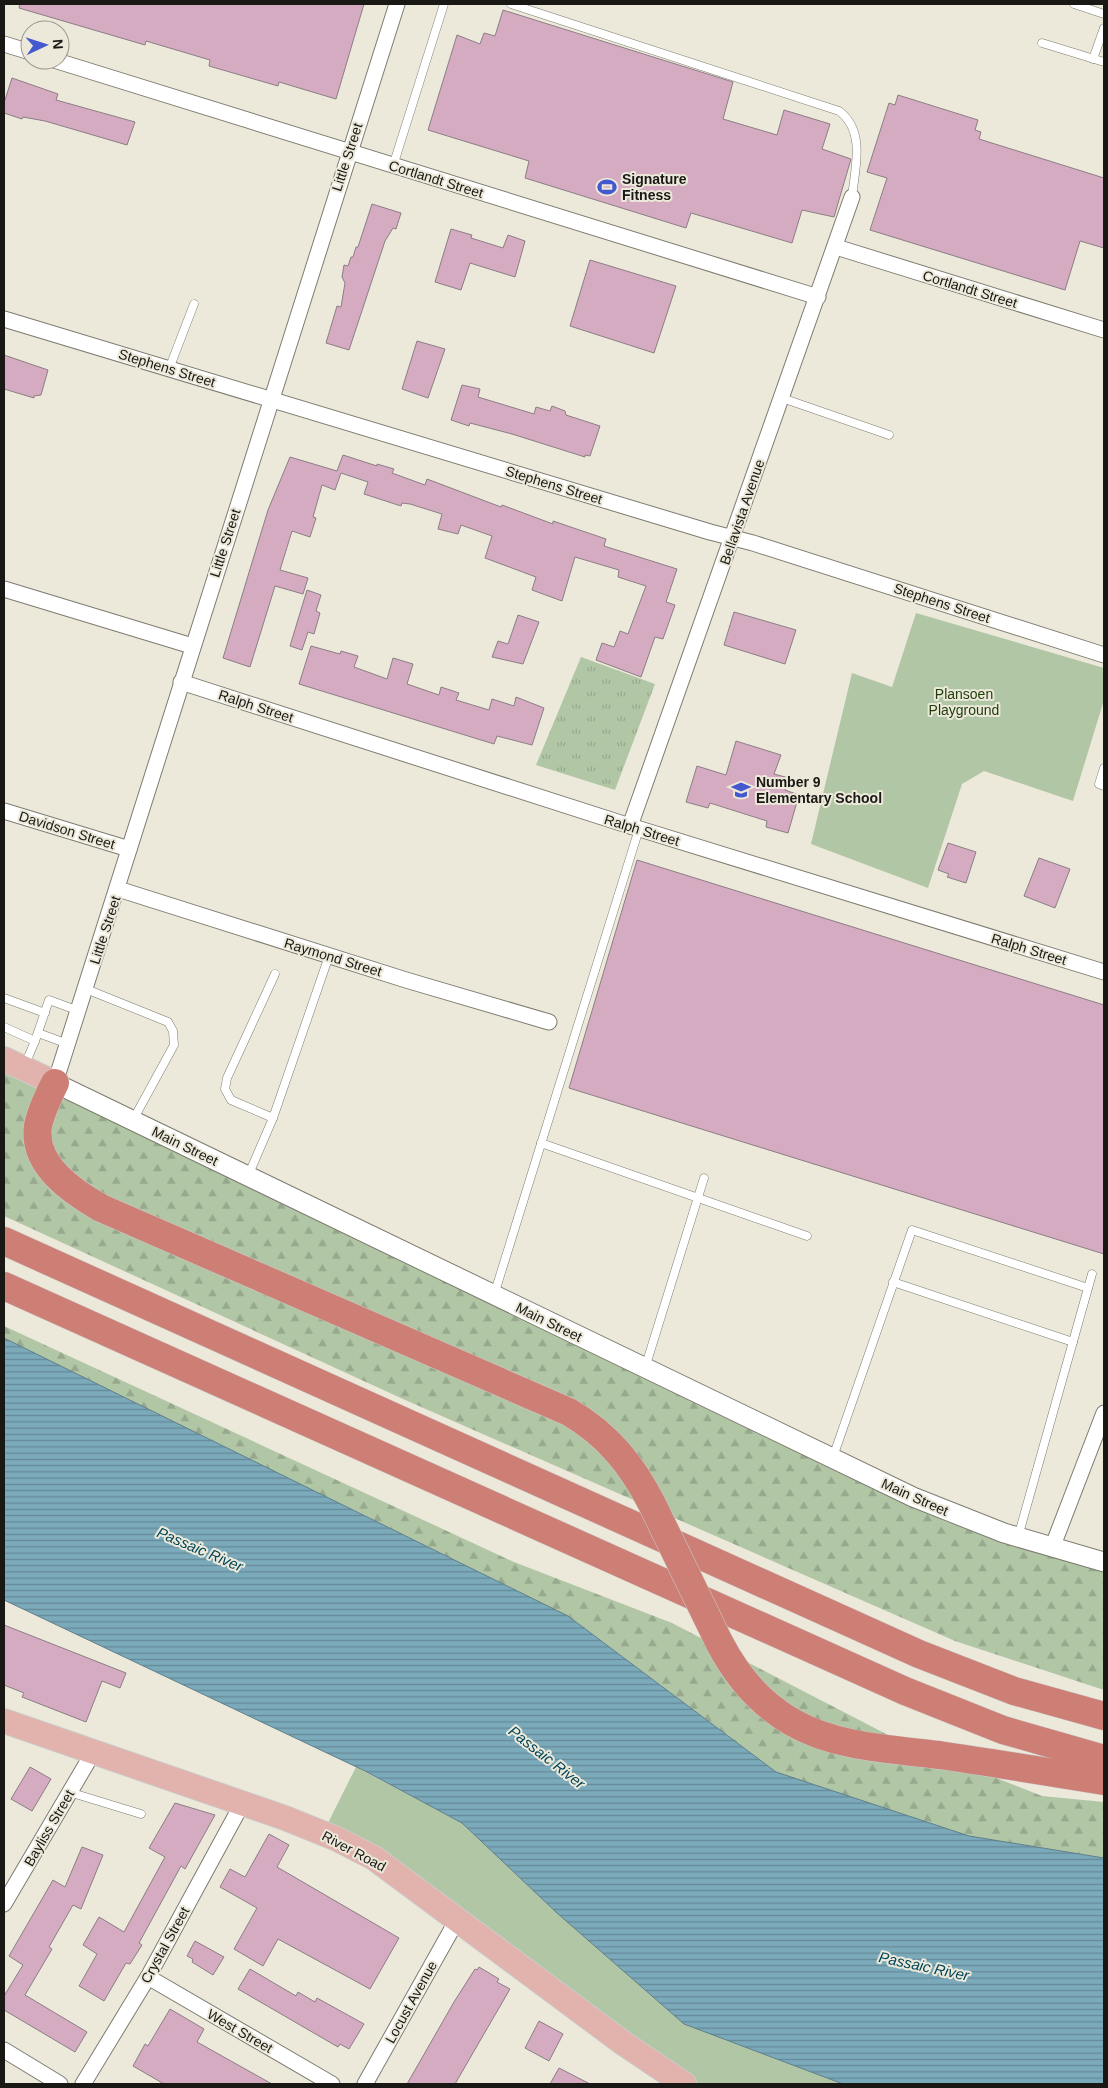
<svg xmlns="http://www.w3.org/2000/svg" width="1108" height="2088" viewBox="0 0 1108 2088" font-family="Helvetica,sans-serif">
	<defs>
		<pattern id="grass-tufts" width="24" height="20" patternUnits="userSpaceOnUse" patternTransform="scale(1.25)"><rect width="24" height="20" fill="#b0c6a5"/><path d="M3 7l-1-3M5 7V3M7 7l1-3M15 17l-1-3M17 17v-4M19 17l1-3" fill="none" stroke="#97a98d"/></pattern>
		<pattern id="forest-firs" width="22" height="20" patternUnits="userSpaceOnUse" patternTransform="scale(1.25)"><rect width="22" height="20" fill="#b0c6a5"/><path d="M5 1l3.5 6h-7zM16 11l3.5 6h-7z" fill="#97a98d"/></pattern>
		<pattern id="water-rules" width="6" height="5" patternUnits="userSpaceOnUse" patternTransform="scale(1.25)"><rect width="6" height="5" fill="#7baabb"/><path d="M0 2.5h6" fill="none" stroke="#648997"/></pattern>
	</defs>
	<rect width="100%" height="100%" fill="#ece9db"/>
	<path fill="url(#grass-tufts)" d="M581,657l74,27 -40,106 -79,-25z"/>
	<g fill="url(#forest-firs)">
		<path d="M4,1069l316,148 627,305 157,45v123l-149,-49 -552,-242 -399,-183z"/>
		<path d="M4,1326l510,236 158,61 220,114 150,59 62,6v56l-135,-22 -193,-64 -208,-156 -564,-278z"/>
	</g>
	<g fill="#b0c6a5">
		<path d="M916,613l188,55v32l-31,101 -89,-30 -22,13 -34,104 -117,-44 41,-171 40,14z"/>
		<path d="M356,1767l106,56 95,90 127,111 159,60h-159l-361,-251z"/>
	</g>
	<path fill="url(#water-rules)" stroke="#5e7e89" d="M4,1338l564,278 208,156 193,64 135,22v226h-261l-159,-60 -127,-111 -95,-90 -97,-52 -361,-171z"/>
	<g fill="#d4abc0" stroke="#8b7e84">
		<path d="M20,4h344l-28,95 -57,-17 -1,4 -69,-20 1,-6 -64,-19 -1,4 -126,-37z"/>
		<path d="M503,10l230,72 -10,37 54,16 7,-25 46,14 -8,25 29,10 -17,58 -32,-7 -10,33 -101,-30 -5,15 -161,-50 4,-17 -101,-31 29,-95 23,9 4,-11 11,3z"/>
		<path d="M12,78l46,16 -2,6 79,22 -8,23 -82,-24 -22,-4 -1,2 -18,-6v-10z"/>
		<path d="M898,95l80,25 -3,10 6,2 -2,7 125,39v70l-24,-7 -15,49 -195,-60 17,-52 -20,-6 22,-69 6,2z"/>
		<path d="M372,204l29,9 -5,16 -3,-1 -8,13 -36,109 -23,-7 11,-37 4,1 4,-24 -3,-6 2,-12 4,1 3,-9h2l3,-10h2z"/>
		<path d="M451,229l21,6 -1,3 32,10 5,-13 17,6 -10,36 -45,-14 -9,27 -26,-8z"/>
		<path d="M590,260l86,26 -22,67 -84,-27z"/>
		<path d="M417,341l28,8 -17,49 -26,-9z"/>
		<path d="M4,355l44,15 -7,25 -7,1v2l-30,-9z"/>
		<path d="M462,385l18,4 -2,8 56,17 2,-7 14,4 2,-5 13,5 1,4 34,11 -10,30 -5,-1v2l-73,-23 -42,-11 -1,3 -18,-6z"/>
		<path d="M343,455l34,11v-2l17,5 -2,4 33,12 2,-6 74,28 1,-2 51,19v-3l53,18 -2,7 73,23 -11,33 9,3 -12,34 -8,-2 -14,40 -45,-17 6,-17 12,4 6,-16 8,3 18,-48 -28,-9 1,-7 -44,-13 -13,44 -30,-11 4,-13 -51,-19 7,-22 -31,-11 -3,9 -20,-5 4,-15 -32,-10 -8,-1 -1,3 -37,-12 4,-12 -27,-9 -6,17 -13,-5 -9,32 3,1 -6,19 -18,-6 -12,39 28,8 -5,16 -28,-8 -25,81 -27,-9 45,-148 22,-53 47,14z"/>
		<path d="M307,590l14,5 -5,16 4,2 -6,21 -6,-2 -6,18 -12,-4z"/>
		<path d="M734,612l62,18 -11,34 -61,-19z"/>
		<path d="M518,615l21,7 -16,42 -31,-7 6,-16 10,3z"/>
		<path d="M311,646l29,8 1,-3 17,5 -4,11 33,12 6,-21 20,6 -6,20 32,11 2,-8 18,6 -3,7 33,10 3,-11 22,7 2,-9 28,11 -12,37 -35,-9 -3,8 -195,-60z"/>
		<path d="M736,741l45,14 -7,19 15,4 -4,12 14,5 -11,38 -22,-6 1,-6 -57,-18 -2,5 -22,-6 11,-36 29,9z"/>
		<path d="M948,843l28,9 -10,31 -19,-6 2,-3 -11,-4z"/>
		<path d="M1039,858l31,11 -15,39 -31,-12z"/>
		<path d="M637,860l467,145v249l-535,-166z"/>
		<path d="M4,1625l122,48 -6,15 -18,-7 -16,41 -64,-25 2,-4 -20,-8z"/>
		<path d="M30,1767l21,12 -19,32 -21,-12z"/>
		<path d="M175,1803l40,12 -30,54 -4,-3 -42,77 3,2 -12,19 -4,-1 -22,38 -25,-15 18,-32 -14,-9 16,-28 25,15 41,-75 -16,-9z"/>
		<path d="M269,1834l20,11 -12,22 122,71 -29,51 -92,-50 -15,27 -29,-17 23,-41 -37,-21 10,-18 15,8z"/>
		<path d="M82,1847l21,8 -22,54 -8,-4 -24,42 3,2 -27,46 62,37 -12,20 -71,-42v-14l19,-31 -14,-9 44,-76 12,7z"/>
		<path d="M195,1941l29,16 -11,18 -21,-13 1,-3 -6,-3z"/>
		<path d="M479,1967l20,12 -2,3 13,7 -55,95h-48l47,-82 21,-33 2,1z"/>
		<path d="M250,1969l46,27 2,-4 17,10 2,-4 47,26 -15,25 -9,-5 -2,3 -100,-58z"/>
		<path d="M170,2009l34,20 -7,13 75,42h-108l-31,-18 12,-22 3,2z"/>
		<path d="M539,2021l24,13 -14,27 -24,-13z"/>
		<path d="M559,2068l31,16h-40z"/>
	</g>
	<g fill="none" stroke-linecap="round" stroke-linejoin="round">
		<g stroke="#7e7c70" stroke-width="9">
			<g id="service">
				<path d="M511,4l328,107c27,20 16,57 13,86"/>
				<path d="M1074,4l30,10"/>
				<path d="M1042,43l62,19"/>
				<path d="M1093,59l11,-31"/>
				<path d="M393,166l51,-162"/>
				<path d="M169,369l25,-65"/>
				<path d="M782,398l107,37"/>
				<path d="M1104,768l-5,16 5,2"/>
				<path d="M275,974l-48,104 -2,11 6,11 42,18 56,-162"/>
				<path d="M86,989l82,33 5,9 1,14 -41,75"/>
				<path d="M4,998l41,15"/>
				<path d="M4,1027l31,14 14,-41 30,11"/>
				<path d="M38,1033l30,11"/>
				<path d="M24,1067l11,-26"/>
				<path d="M541,1143l266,93"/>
				<path d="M248,1176l25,-58"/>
				<path d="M893,1282l180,60"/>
				<path d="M494,1295l145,-466"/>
				<path d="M645,1368l59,-190"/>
				<path d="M833,1457l79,-227 176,58"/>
				<path d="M1018,1537l74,-263"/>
				<path d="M69,1792l72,22"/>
			</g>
		</g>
		<g stroke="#7e7c70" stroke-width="17">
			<g id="minor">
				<path d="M4,44l26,8"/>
				<path d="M54,60l764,237"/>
				<path d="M836,247l268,83"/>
				<path d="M4,319l706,213 43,11 351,112"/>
				<path d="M4,589l188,57"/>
				<path d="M181,682l449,144 474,146"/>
				<path d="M4,811l125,38"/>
				<path d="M630,826l222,-629"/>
				<path d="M118,889l288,91 143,42"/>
				<path d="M55,1083l342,-1079"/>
				<path d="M1052,1548l52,-135"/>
				<path d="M4,1904l90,-153"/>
				<path d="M148,1977l184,107"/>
				<path d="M4,2050l56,34"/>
				<path d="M83,2084l65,-107 94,-173"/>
				<path d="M365,2084l92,-164"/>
			</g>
		</g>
		<g stroke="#7e7c70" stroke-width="21">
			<path id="tertiary" d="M55,1083l858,414 91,36 100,29"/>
		</g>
		<g stroke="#cccccb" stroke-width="26">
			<g id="primary">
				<path d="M4,1059l51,24"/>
				<path d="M4,1721l281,97 52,21 37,19 249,185 61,41"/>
			</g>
		</g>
		<g stroke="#cccccb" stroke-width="29">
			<g id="motorway">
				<path d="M55,1083c-7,14 -14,28 -17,43 -6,39 35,66 63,82l468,204c39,23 63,53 83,92"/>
				<path d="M4,1241l915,413 95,37 90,25"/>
				<path d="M4,1286l901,405 98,39 101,29"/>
				<path d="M719,1642c17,33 40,61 73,80 43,25 98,27 147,33 55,8 110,17 165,26"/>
			</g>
		</g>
		<use href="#service" stroke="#fff" stroke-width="8"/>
		<use href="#minor" stroke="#fff" stroke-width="15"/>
		<use href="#tertiary" stroke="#fff" stroke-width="19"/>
		<use href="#primary" stroke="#e2b2ac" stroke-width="24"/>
		<use href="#motorway" stroke="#ce7f75" stroke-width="28"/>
		<g stroke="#cccccb" stroke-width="29" stroke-linecap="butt">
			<path id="motorway-bridge" d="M652,1504l67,138"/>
		</g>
		<use href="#motorway-bridge" stroke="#ce7f75" stroke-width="28"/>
	</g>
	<defs>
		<g id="stadium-bare" transform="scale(1.5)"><path d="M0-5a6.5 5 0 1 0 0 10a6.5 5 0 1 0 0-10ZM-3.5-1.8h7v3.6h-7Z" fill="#4459cd" stroke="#ece9db" stroke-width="2.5" paint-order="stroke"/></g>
		<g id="school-bare" transform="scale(1.5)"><path d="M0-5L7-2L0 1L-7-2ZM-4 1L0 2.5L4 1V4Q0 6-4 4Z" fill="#4459cd" stroke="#ece9db" stroke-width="2.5" paint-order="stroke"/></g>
	</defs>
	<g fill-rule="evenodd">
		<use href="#stadium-bare" x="607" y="187"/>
		<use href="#school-bare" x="741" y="790"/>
	</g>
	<g text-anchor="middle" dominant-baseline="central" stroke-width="4" stroke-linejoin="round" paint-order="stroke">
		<g font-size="14" fill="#191814" stroke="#ece9db">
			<text transform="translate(347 157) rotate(-72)">Little Street</text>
			<text transform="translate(436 179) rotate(17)">Cortlandt Street</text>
			<text transform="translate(970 289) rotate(17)">Cortlandt Street</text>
			<text transform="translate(167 368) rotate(17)">Stephens Street</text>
			<text transform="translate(554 485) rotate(17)">Stephens Street</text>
			<text transform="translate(742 512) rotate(-71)">Bellavista Avenue</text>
			<text transform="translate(225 543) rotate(-72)">Little Street</text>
			<text transform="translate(942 603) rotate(18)">Stephens Street</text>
			<text transform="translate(256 706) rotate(18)">Ralph Street</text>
			<text transform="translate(67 830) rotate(17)">Davidson Street</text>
			<text transform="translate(642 830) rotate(17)">Ralph Street</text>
			<text transform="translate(105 930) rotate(-72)">Little Street</text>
			<text transform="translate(1029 949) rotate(17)">Ralph Street</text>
			<text transform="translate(333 957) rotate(17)">Raymond Street</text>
			<text transform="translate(185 1146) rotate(26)">Main Street</text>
			<text transform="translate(549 1322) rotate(26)">Main Street</text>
			<text transform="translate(915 1497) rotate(24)">Main Street</text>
			<text transform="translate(49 1828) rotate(-60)">Bayliss Street</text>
			<text transform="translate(354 1851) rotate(28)">River Road</text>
			<text transform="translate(165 1945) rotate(-61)">Crystal Street</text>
			<text transform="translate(411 2002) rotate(-61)">Locust Avenue</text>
			<text transform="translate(240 2031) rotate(30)">West Street</text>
		</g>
		<g font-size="14" font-weight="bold" fill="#191814" stroke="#ece9db" text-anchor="start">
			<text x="622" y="179">Signature<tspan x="622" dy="16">Fitness</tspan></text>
			<text x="756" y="782">Number 9<tspan x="756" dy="16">Elementary School</tspan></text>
		</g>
		<g font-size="14" fill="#1e3c07" stroke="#ece9db">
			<text x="964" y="694">Plansoen<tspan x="964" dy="16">Playground</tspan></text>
		</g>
		<g font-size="15" font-style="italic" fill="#004557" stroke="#ece9db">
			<text transform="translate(200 1549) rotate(23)">Passaic River</text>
			<text transform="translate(547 1757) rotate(38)">Passaic River</text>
			<text transform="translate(924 1966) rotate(12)">Passaic River</text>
		</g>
	</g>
	<rect width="1108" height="2088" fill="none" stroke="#191814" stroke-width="10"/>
	<g transform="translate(45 45) rotate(86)"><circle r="24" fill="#ece9db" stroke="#98958b"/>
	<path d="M0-4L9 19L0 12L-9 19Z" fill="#4459cd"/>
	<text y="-8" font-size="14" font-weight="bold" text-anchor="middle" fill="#191814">N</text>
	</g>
</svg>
